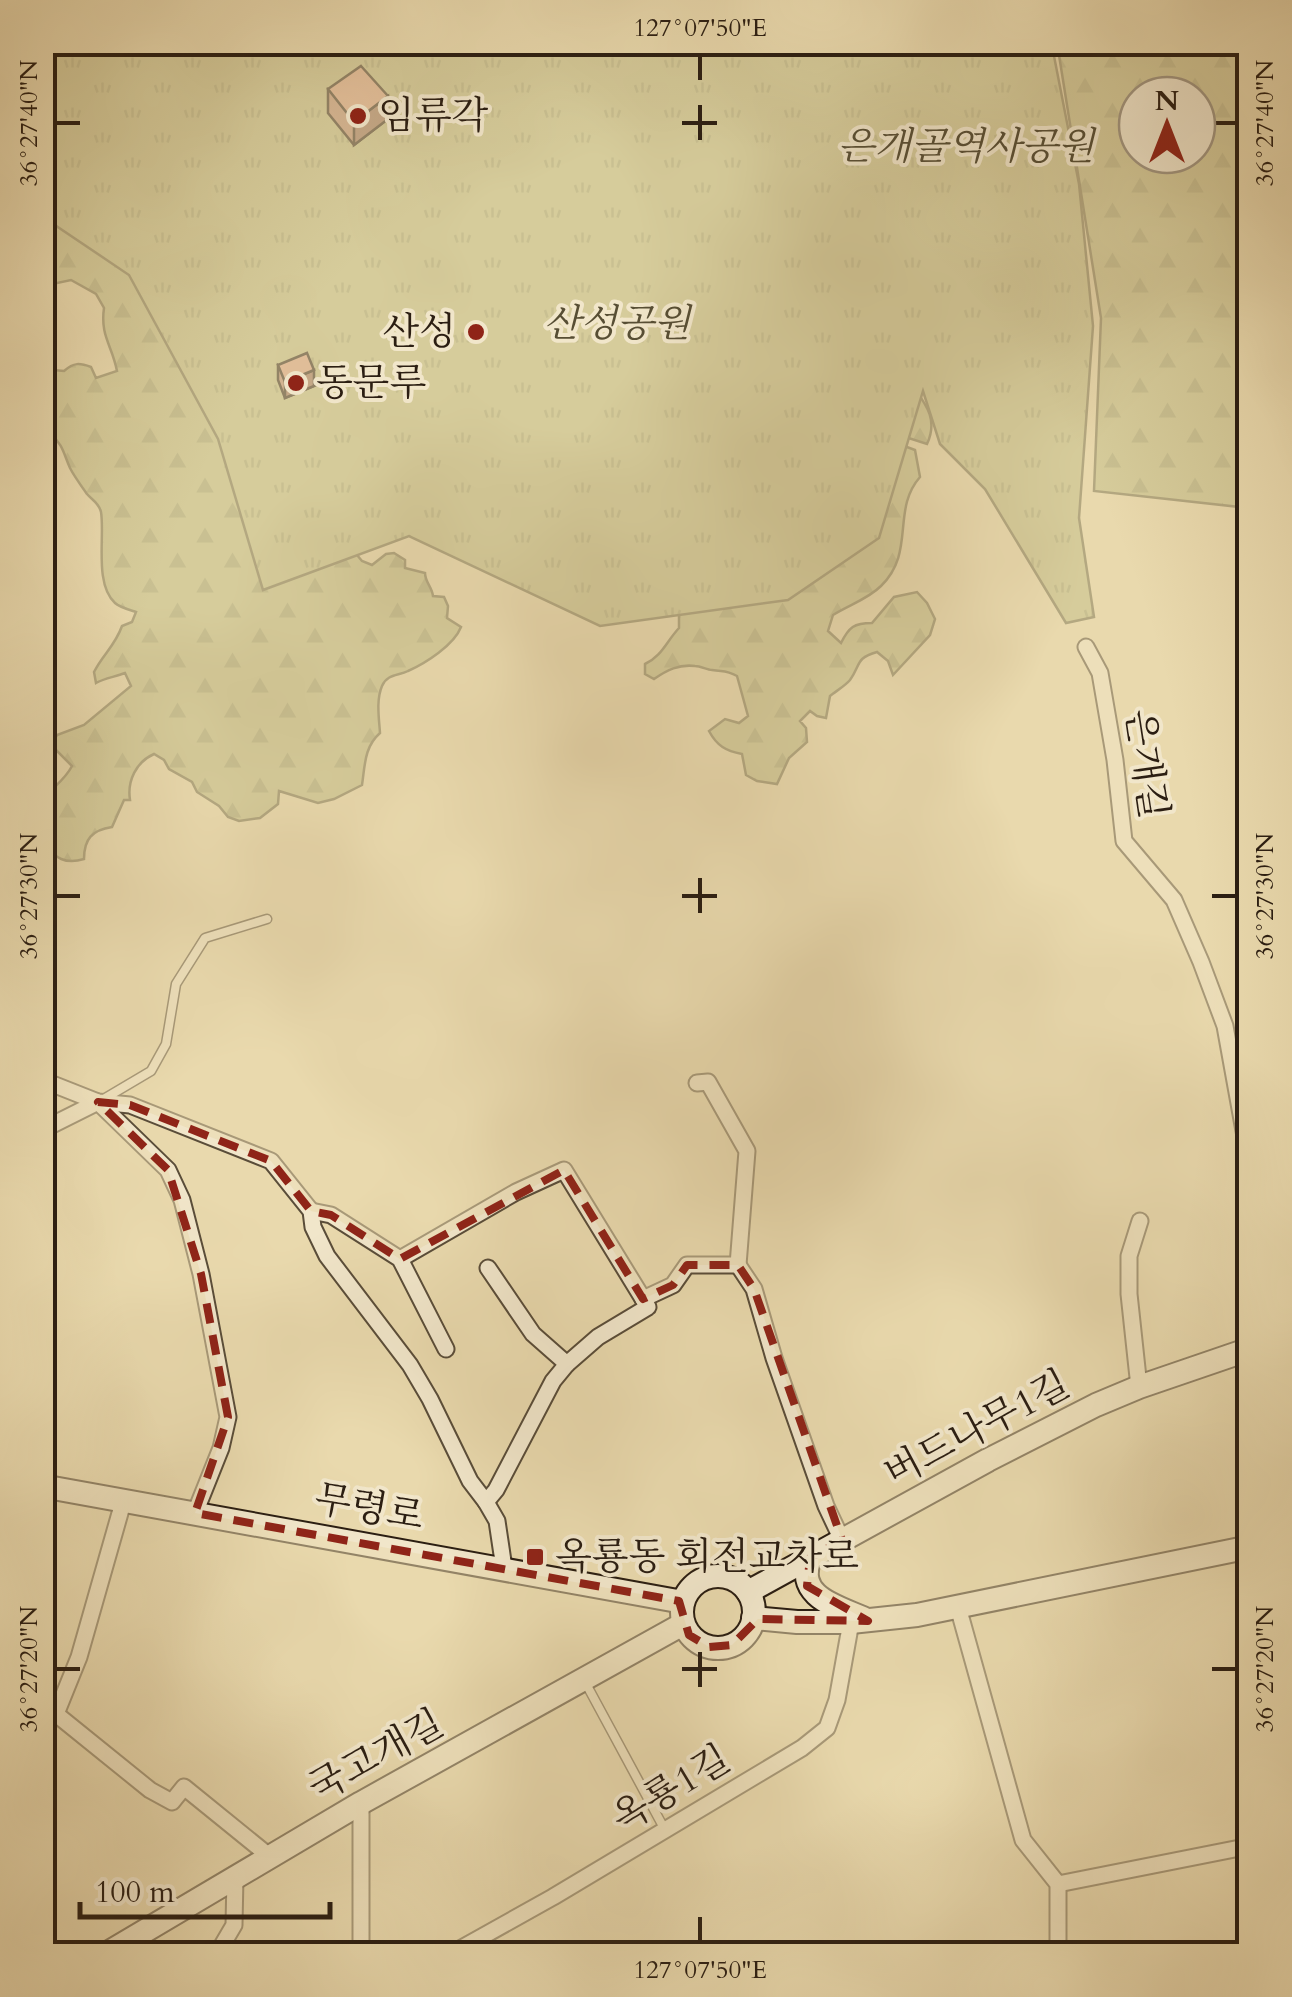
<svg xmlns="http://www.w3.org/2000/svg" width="1292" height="1997" viewBox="0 0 1292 1997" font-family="Cardo,'Noto Serif KR',serif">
	<defs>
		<pattern id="forest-firs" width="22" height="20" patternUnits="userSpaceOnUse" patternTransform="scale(2.5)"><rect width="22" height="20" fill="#bebd85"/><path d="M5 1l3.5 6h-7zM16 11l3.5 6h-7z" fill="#a3a272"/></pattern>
		<pattern id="park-tufts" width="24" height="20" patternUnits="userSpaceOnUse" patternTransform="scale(2.5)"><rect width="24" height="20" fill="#bebd85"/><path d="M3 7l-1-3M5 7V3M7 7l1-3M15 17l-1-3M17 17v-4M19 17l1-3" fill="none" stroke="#a3a272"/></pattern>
	</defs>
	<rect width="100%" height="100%" fill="#e9d9ad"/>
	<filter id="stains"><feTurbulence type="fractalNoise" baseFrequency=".002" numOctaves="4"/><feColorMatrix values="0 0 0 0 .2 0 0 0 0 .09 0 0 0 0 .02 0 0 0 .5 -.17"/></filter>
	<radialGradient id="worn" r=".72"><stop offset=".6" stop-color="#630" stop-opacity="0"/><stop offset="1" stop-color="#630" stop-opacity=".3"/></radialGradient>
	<g fill="url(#forest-firs)" stroke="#746e4c" stroke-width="2.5" fill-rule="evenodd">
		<path d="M43,43l870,343c14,20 25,34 14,58l-34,-11 -5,7 27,10 5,27c-29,33 -4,75 -39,109 -13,13 -32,19 -48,29l-5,16 13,12c8,-16 13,-20 31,-20l22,-26 23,-5 10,11 8,16 -5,16 -37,40 -5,-14 -11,-9c-22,6 -16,13 -27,28 -5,6 -14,11 -20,16l-4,22 -9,-2 -7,-5 -10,10 6,7 1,14 -18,16 -12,26 -20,-3 -11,-6 -4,-21c-16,-3 -25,-8 -33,-23l16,-12 14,4 9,-7 -11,-40c-11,-6 -13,-4 -25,-6 -5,0 -11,-4 -17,-4 -16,-2 -28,4 -41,13l-9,-5v-10c17,-8 21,-22 34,-36v-41l-66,-117 -261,79 10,12 10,4 14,-11 8,-1 11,7v8l20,5c0,9 7,14 8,23l11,1 4,9 -1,12 14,9c-7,18 -35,36 -53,44 -10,5 -21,3 -26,15 -6,14 -3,32 -2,47 -16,14 -15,33 -18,52l-28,14 -16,4 -39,-12 -1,13 -18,14 -21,3 -11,-4 -9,-11 -22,-14 -5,-10 -23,-13 -5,-9 -10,-6c-18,8 -27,27 -24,46h-6l-12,27c-20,3 -28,12 -28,32 -19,6 -28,-1 -41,-15v-45c10,-12 22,-19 29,-33l-21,-21 6,-10 27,-10 47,-39 -6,-13c-10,4 -20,5 -29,10l-2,-11c9,-18 21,-26 28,-46l10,-4 4,-10c-6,-2 -17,-5 -21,-9 -21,-19 -10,-67 -14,-91 -2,-9 -9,-12 -14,-18 -5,-7 -13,-18 -17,-26 -6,-13 -7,-24 -19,-33l-5,4 -1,5c18,14 0,27 -2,44v-114l10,-4 11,1c10,-9 16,-8 27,-4l5,11 21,-7c-5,-26 -17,-35 -13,-63l-8,-14 -25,-14 -28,6z"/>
		<path d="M1068,43h181v465l-155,-17 7,-173 -42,-263zM1137,95h60v60h-60z"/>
	</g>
	<path fill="url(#park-tufts)" stroke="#746e4c" stroke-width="2.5" d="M42,43h1015l-4,8 26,133 14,142 -14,192 15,99 -28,6 -81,-134 -45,-45 -17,-53 -44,147 -91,62 -188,26 -191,-90 -146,54 -45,-151 -89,-164 -86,-58z"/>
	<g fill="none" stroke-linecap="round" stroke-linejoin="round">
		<g stroke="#5a4d39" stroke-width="11">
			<g id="lane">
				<path d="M102,1100l49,-29 15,-27 10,-60 29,-46 62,-19"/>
				<path d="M584,1680l81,150"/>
			</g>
		</g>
		<g stroke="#5a4d39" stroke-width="19">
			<g id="street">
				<path d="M1086,647l14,26 15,87 9,81 50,59 27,62 24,64 25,138"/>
				<path d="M42,1084l13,1 43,17 32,3 141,56 40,50 2,16 14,29 83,109 20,34 40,82 16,21 10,-12 57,-109 14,-17"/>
				<path d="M98,1102l70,68 14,30 19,74 27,143 -7,31 -26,65"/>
				<path d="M42,1130l56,-28"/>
				<path d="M311,1211l20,4 69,44 46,90"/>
				<path d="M400,1259l116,-67 48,-22 84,137 -50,30 -31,27 -34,-30 -45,-66"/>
				<path d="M738,1265l16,24 20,69 52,148 16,34"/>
				<path d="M643,1299l30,-14 14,-20h51l9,-114 -39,-69 -11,1"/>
				<path d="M1139,1387l-10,-93v-38l11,-35"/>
				<path d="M486,1502l11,19 7,47"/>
				<path d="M958,1607l65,233 35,44v70"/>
				<path d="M56,1714l94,76 22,12 12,-15 85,69"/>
				<path d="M42,1721l14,-7 23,-57 45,-158"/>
				<path d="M361,1803v151"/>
				<path d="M1058,1884l192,-38"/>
				<path d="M217,1954l17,-29 1,-48"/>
				<path d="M451,1954l102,-57 249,-149 25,-20 10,-28 14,-78"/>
			</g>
		</g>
		<g stroke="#2b1e12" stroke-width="26">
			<g id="secondary">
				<path d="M42,1486l641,116"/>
				<path d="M810,1558c-15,39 26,48 55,61"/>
				<circle cx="718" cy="1612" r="36"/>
				<path d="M748,1592l240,-132 108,-55 43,-18 111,-38"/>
				<path d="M753,1618l44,4h54l66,-7 333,-68"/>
				<path d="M106,1954l255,-151 322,-179"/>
			</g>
		</g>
		<use href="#lane" stroke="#f1e6ca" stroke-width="8"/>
		<use href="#street" stroke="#f1e6ca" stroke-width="15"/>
		<use href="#secondary" stroke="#f1e6ca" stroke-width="22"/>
	</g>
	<g fill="#bb8971" stroke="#2b1e12" stroke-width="2.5">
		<path d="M328,89l60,30 -34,26 -26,-32z"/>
		<path d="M278,365l36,21 -29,12 -7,-18z"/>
	</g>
	<g fill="#996f5c" stroke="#2b1e12" stroke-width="2.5">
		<path d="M388,96v23l-34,26v-23z"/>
		<path d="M314,370v16l-29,12v-16z"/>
	</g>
	<g fill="#da9f83" stroke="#2b1e12" stroke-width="2.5">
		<path d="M361,66l27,30 -34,26 -26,-33z"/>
		<path d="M307,353l7,17 -29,12 -7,-17z"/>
	</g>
	<path d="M0 0H1292V1997H0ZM98,1102l32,3 141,56 40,50 20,4 69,44 164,-89 79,129 30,-14 14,-20h51l16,24 88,251 -32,18 -3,28 61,35 -110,-2 -26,26 -23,2 -20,-12 -10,-34 -484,-88 33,-96 -27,-143 -33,-104z" fill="#e9d9ad" fill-opacity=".55" fill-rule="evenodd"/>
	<path fill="none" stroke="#8f2418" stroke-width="8" stroke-dasharray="20 12" stroke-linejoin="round" d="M98,1102l32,3 141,56 40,50 20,4 69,44 164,-89 79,129 30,-14 14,-20h51l16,24 88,251 -32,18 -3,28 61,35 -110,-2 -26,26 -23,2 -20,-12 -10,-34 -484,-88 33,-96 -27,-143 -33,-104z"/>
	<path fill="none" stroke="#2b1e12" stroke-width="4" d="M700,55v25M700,105v35M55,123h25M682,123h35M1212,123h25M700,878v35M55,896h25M682,896h35M1212,896h25M700,1652v35M55,1669h25M682,1669h35M1212,1669h25M700,1917v25"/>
	<g fill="#8f2418" stroke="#f1e6ca" stroke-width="4">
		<circle cx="358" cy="116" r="10"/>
		<circle cx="476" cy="332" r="10"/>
		<circle cx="296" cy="383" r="10"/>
		<rect x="525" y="1547" width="20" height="20" rx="5"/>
	</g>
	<g text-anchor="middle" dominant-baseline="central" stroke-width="8" stroke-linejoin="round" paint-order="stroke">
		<g font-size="38" fill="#2b1e12" stroke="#f1e6ca" text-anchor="start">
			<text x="378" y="116">임류각</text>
			<text x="456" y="332" text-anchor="end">산성</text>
			<text x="316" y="383">동문루</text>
			<text x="555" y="1557">옥룡동 회전교차로</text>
		</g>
		<g font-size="38" font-style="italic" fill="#574e34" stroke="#f1e6ca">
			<text x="966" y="147">은개골역사공원</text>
			<text x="617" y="324">산성공원</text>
		</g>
		<g font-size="38" fill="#2b1e12" stroke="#f1e6ca">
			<text transform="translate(1146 764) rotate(82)">은개길</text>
			<text transform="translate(977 1429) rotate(-28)">버드나무1길</text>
			<text transform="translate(369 1508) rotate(10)">무령로</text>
			<text transform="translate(376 1756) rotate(-29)">국고개길</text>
			<text transform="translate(671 1789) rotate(-31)">옥룡1길</text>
		</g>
	</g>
	<rect width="1292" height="1997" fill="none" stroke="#e9d9ad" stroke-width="110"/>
	<g transform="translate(1167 125)"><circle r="48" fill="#f1e6ca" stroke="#a29680" stroke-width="2.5"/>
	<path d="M0-8L18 38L0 25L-18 38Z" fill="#8f2418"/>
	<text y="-15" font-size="28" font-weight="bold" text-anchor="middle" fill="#2b1e12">N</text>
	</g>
	<path d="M80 1902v15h250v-15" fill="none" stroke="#2b1e12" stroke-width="5"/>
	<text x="95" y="1902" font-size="30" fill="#2b1e12" stroke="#f1e6ca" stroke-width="8" paint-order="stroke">100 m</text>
	<rect x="55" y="55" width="1182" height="1887" fill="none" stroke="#2b1e12" stroke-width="4"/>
	<g font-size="25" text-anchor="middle" fill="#2b1e12">
		<text x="700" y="36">127°07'50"E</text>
		<text transform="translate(28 123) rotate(-90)" y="9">36°27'40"N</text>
		<text transform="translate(1264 123) rotate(-90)" y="9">36°27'40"N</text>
		<text transform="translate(28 896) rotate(-90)" y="9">36°27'30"N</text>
		<text transform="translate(1264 896) rotate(-90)" y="9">36°27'30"N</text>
		<text transform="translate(28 1669) rotate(-90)" y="9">36°27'20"N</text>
		<text transform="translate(1264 1669) rotate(-90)" y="9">36°27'20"N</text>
		<text x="700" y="1978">127°07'50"E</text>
	</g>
	<rect width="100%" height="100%" filter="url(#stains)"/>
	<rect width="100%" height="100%" fill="url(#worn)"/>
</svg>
